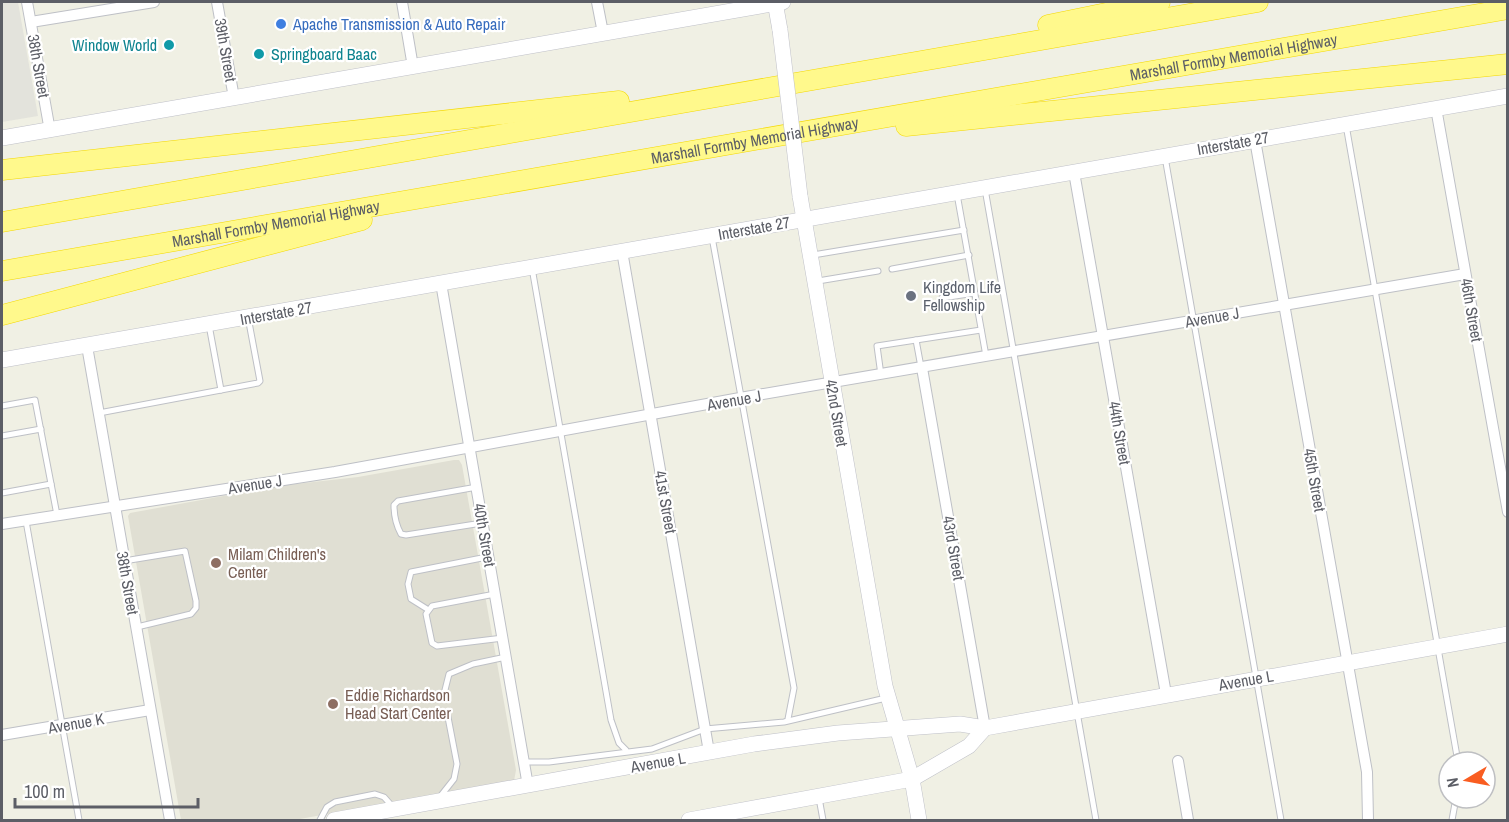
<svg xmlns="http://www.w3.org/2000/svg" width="1509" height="822" viewBox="0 0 1509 822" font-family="'Archivo Narrow',sans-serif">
	<rect width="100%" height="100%" fill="#f0f0e4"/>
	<path fill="#e3e3dc" d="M2,2h16l20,114 -36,6z"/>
	<path fill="#e0dfd3" d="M454,460h5l3,5 54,305 -2,11 -220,39h-113l-53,-304 2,-3 148,-27 80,-9z"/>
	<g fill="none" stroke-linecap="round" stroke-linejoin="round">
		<g stroke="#bec0c6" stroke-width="7">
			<g id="lane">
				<path d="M1346,125l112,637"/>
				<path d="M1165,157l116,663"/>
				<path d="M985,189l111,631"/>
				<path d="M957,194l29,162"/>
				<path d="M712,237l82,451 -6,31"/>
				<path d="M813,255l151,-25"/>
				<path d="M532,268l79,452 8,23 7,7"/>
				<path d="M892,269l77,-14"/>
				<path d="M818,281l60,-10"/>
				<path d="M942,298l33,-5"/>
				<path d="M209,325l12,65"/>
				<path d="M916,340l5,27"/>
				<path d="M881,375l-4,-29 104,-16"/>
				<path d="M2,406l33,-6 22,115"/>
				<path d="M99,413l159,-30 2,-2 -12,-64"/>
				<path d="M2,436l39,-7"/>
				<path d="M477,487l-79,14 -4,4c0,10 2,20 7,29l5,1 76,-12"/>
				<path d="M2,493l49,-9"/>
				<path d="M26,521l53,299"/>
				<path d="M124,561l61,-10 11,50v7l-5,6 -54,13"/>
				<path d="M495,594l-63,12 -6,8 6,29 5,3 66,-8"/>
				<path d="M427,609l-16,-10 -3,-15 3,-12 76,-15"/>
				<path d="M444,694l5,-20 24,-10 33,-7"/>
				<path d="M524,762h25l103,-13 53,-20 79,-7 102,-24"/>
				<path d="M439,798l15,-19 3,-15 -10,-52"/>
				<path d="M819,798l4,22"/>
				<path d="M320,820l7,-13 8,-5 40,-8 9,3 8,9"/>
				<path d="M1452,820l4,-22"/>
			</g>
		</g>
		<g stroke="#bec0c6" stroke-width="12">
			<g id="street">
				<path d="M27,2l23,129"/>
				<path d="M217,2l17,96"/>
				<path d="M402,2l11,65"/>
				<path d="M597,2l6,31"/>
				<path d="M31,22l123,-20"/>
				<path d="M1436,108l72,404"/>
				<path d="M1255,140l112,632 1,48"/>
				<path d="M1074,172l92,522"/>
				<path d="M622,251l87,501"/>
				<path d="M441,283l87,503"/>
				<path d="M87,346l83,474"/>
				<path d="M922,368l63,360"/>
				<path d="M2,524l333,-52 405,-74 725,-124"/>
				<path d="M2,735l148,-25"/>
				<path d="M1178,761l10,59"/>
			</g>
		</g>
		<g stroke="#bfc0c8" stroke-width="16">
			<g id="secondary">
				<path d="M775,2l5,28"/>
				<path d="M2,138l781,-136"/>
				<path d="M800,196l85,490 27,93 7,41"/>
				<path d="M2,360l1506,-264"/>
				<path d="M334,820l420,-76 84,-11 122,-9 25,4 523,-94"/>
				<path d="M689,820l223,-41 57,-33 16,-18"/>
			</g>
		</g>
		<g stroke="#f4d800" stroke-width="21">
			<g id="highway">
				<path d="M1048,25l112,-23"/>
				<path d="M906,126l602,-62"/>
				<path d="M2,170l617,-69"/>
				<path d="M2,222l1256,-220"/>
				<path id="s1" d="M2,271l1506,-262"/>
				<path d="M2,315l360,-95"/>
			</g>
		</g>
		<use href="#lane" stroke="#fff" stroke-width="5"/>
		<use href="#street" stroke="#fff" stroke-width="10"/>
		<use href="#secondary" stroke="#fff" stroke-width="15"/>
		<use href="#highway" stroke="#fff98c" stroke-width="20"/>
		<g stroke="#bfc0c8" stroke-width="16" stroke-linecap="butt">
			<path id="secondary-bridge" d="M780,30l20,166"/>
		</g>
		<use href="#secondary-bridge" stroke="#fff" stroke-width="15"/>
	</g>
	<circle fill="#3f7fe0" stroke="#fff" stroke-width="2" cx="281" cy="24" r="6"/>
	<g fill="#0f9aa8" stroke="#fff" stroke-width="2">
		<circle cx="169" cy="45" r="6"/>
		<circle cx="259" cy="54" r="6"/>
	</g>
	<circle fill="#6b7280" stroke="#fff" stroke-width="2" cx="911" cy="296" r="6"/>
	<g fill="#8d6e63" stroke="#fff" stroke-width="2">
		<circle cx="216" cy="563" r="6"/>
		<circle cx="333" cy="704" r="6"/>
	</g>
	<g text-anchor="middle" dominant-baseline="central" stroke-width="4.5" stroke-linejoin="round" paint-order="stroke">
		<g font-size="16" fill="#366cbe" stroke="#fff" text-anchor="start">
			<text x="293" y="24">Apache Transmission &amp; Auto Repair</text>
		</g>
		<g font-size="16" fill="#0d838f" stroke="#fff" text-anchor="end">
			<text x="157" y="45">Window World</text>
			<text x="271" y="54" text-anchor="start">Springboard Baac</text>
		</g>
		<g font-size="16" fill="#5c5e66" stroke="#fff">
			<text transform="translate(226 50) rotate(80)">39th Street</text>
			<text stroke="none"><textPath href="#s1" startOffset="1250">Marshall Formby Memorial Highway</textPath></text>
			<text transform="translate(39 66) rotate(80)">38th Street</text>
			<text stroke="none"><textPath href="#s1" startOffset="764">Marshall Formby Memorial Highway</textPath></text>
			<text transform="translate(1233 143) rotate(-10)">Interstate 27</text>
			<text stroke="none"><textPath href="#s1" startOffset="278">Marshall Formby Memorial Highway</textPath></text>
			<text transform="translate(754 228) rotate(-10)">Interstate 27</text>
			<text transform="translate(1472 310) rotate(80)">46th Street</text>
			<text transform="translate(276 313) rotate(-10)">Interstate 27</text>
			<text transform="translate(1212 317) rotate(-10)">Avenue J</text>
			<text transform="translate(734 400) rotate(-10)">Avenue J</text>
			<text transform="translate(837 413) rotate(80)">42nd Street</text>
			<text transform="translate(1120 433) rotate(80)">44th Street</text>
			<text transform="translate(1315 480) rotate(80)">45th Street</text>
			<text transform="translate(255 484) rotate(-9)">Avenue J</text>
			<text transform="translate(666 502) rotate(80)">41st Street</text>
			<text transform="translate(485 535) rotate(80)">40th Street</text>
			<text transform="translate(954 548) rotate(80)">43rd Street</text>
			<text transform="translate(128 583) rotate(80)">38th Street</text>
			<text transform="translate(1246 680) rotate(-10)">Avenue L</text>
			<text transform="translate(76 723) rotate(-10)">Avenue K</text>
			<text transform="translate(658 762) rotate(-10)">Avenue L</text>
		</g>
		<g font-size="16" fill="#5b616d" stroke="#fff" text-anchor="start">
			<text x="923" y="287">Kingdom Life<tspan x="923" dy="18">Fellowship</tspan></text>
		</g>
		<g font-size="16" fill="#785e54" stroke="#fff" text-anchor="start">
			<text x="228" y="554">Milam Children's<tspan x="228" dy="18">Center</tspan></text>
			<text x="345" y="695">Eddie Richardson<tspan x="345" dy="18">Head Start Center</tspan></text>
		</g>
	</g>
	<rect width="1509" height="822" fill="none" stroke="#5c5e66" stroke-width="6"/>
	<g transform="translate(1467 780) rotate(260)"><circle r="28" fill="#ffffff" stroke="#bebfc2" stroke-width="1.5"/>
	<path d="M0-4.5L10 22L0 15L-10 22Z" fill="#f95d21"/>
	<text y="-9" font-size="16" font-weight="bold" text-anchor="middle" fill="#5c5e66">N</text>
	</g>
	<path d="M15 798v9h183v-9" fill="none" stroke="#5c5e66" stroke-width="3"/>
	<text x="24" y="798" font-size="18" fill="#5c5e66" stroke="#ffffff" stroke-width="4.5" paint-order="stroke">100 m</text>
</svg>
